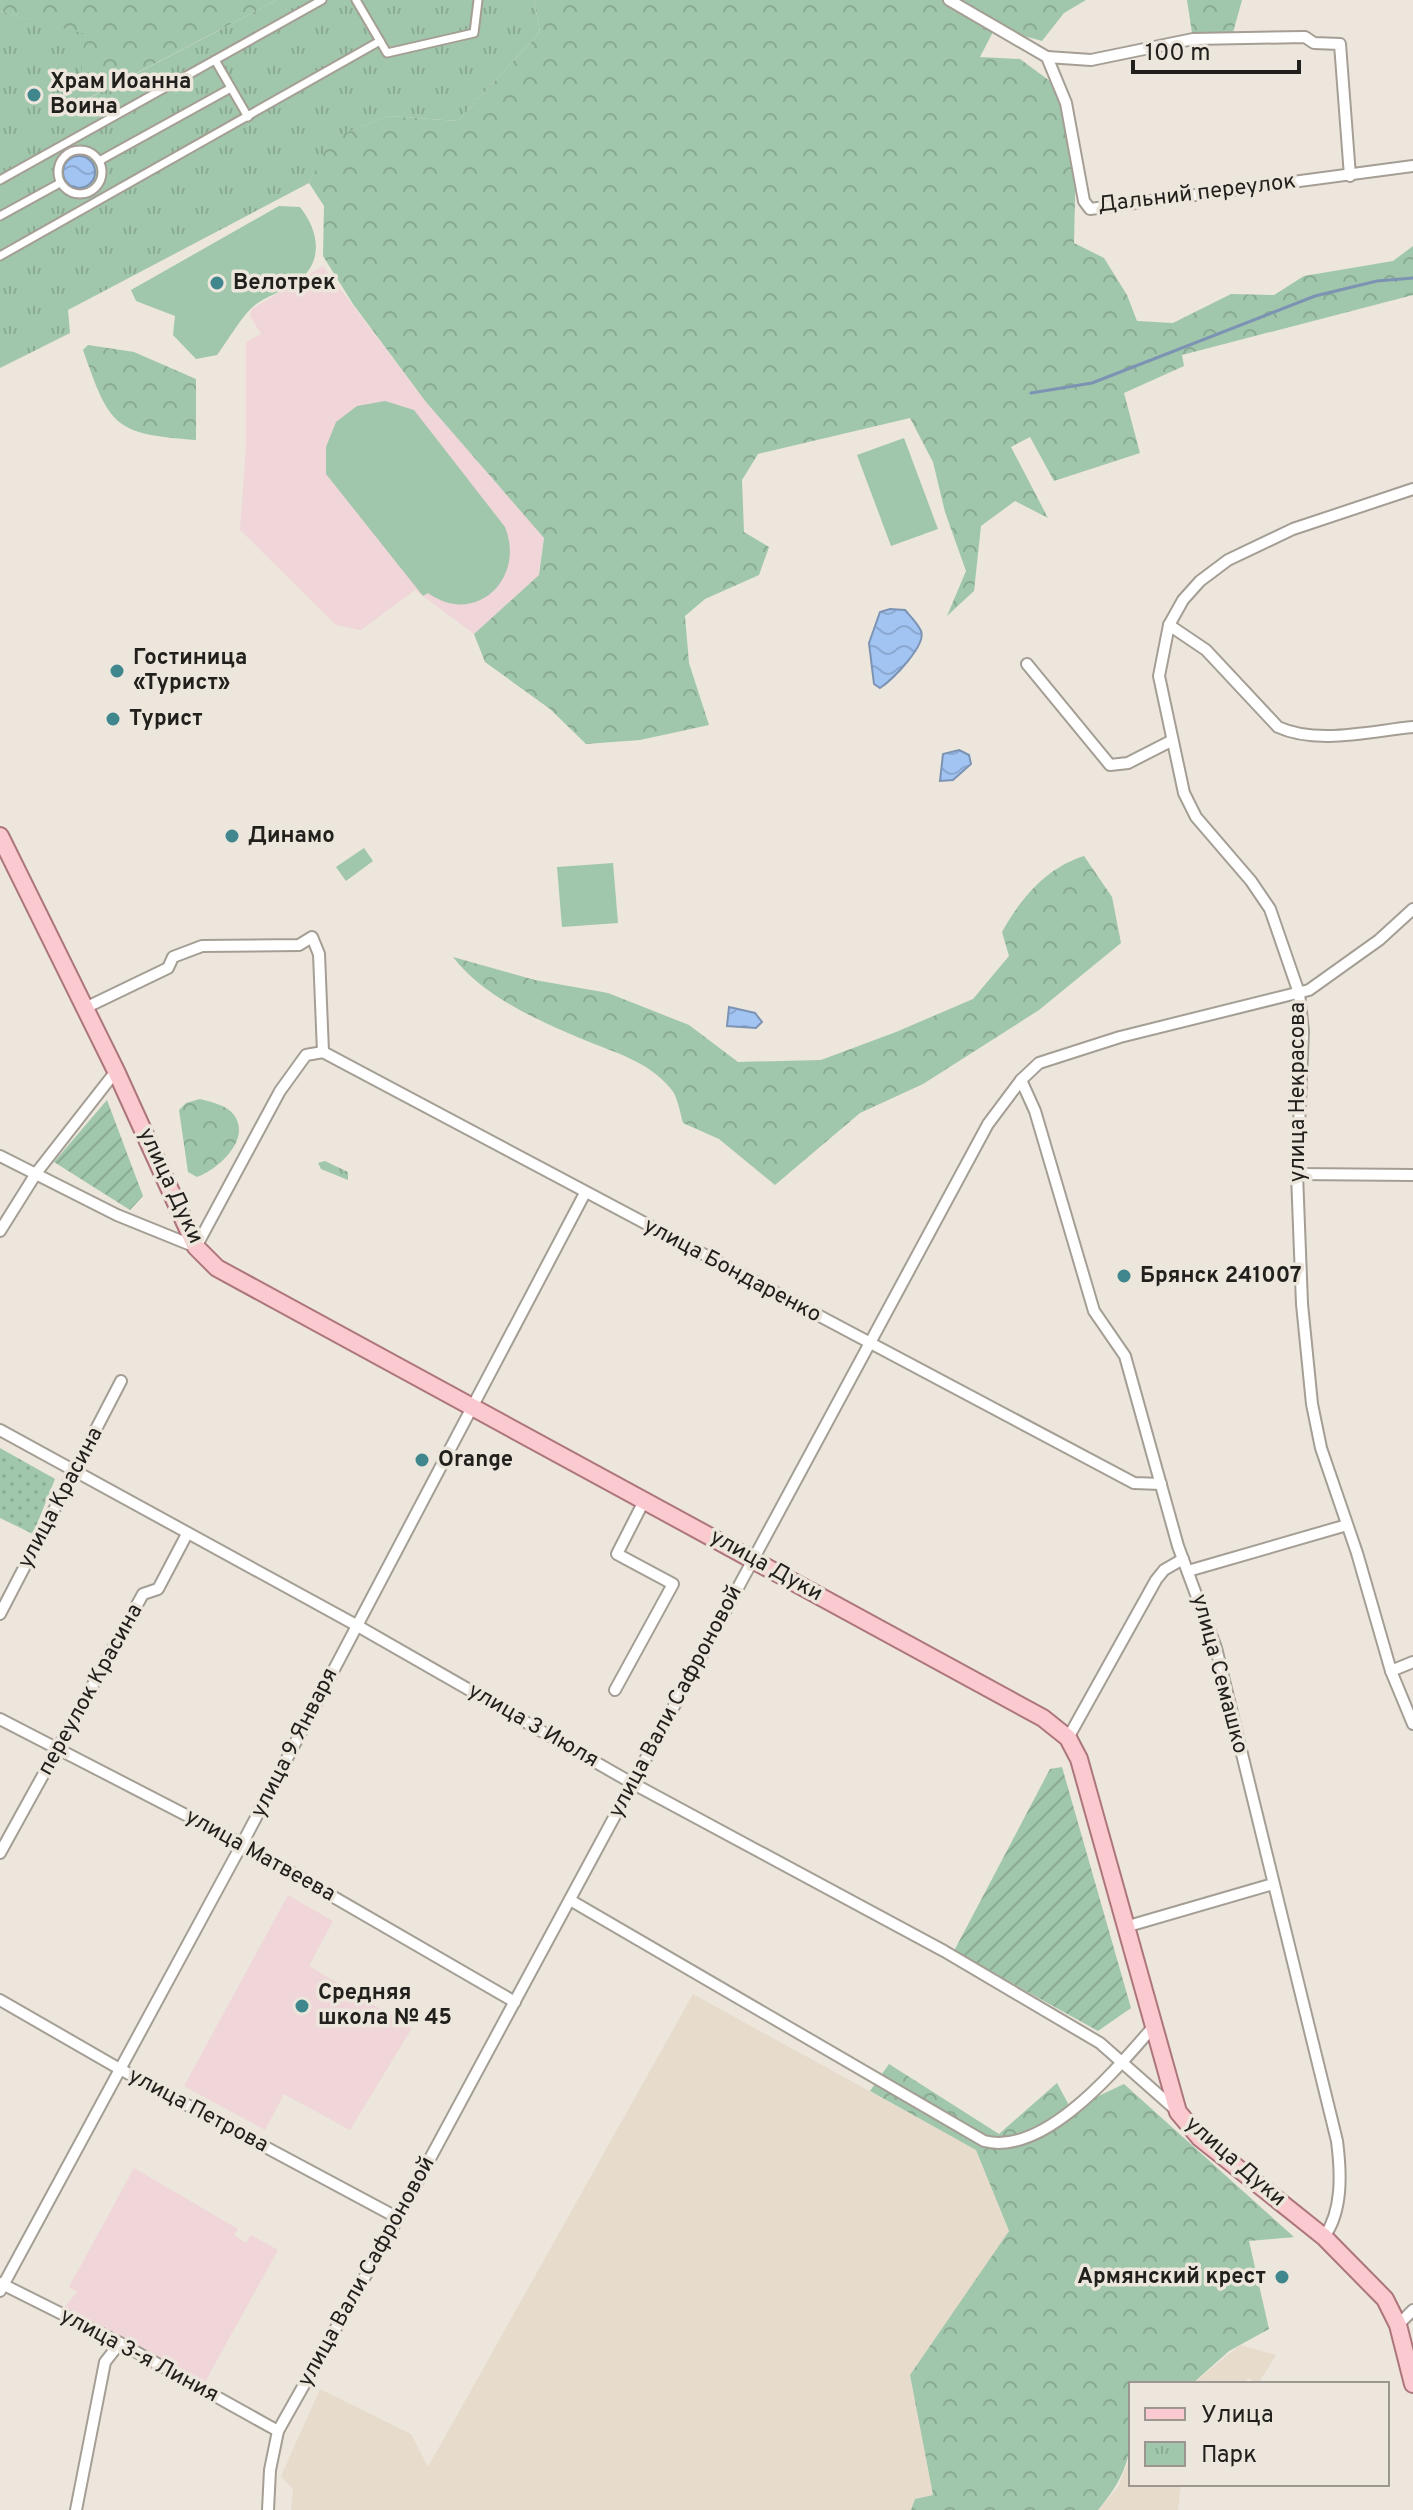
<svg xmlns="http://www.w3.org/2000/svg" width="1413" height="2510" viewBox="0 0 1413 2510" font-family="Overpass,sans-serif">
	<defs>
		<pattern id="grass-dots" width="8" height="8" patternUnits="userSpaceOnUse" patternTransform="scale(2)"><rect width="8" height="8" fill="#a0c6ab"/><path d="M2 2h.1M6 6h.1" fill="none" stroke="#8aaa93" stroke-width="1.8" stroke-linecap="round"/></pattern>
		<pattern id="forest-crowns" width="20" height="18" patternUnits="userSpaceOnUse" patternTransform="scale(2)"><rect width="20" height="18" fill="#a0c6ab"/><path d="M2 6a3 3 0 1 1 6 0M12 15a3 3 0 1 1 6 0" fill="none" stroke="#8aaa93"/></pattern>
		<pattern id="park-tufts" width="24" height="20" patternUnits="userSpaceOnUse" patternTransform="scale(2)"><rect width="24" height="20" fill="#a0c6ab"/><path d="M3 7l-1-3M5 7V3M7 7l1-3M15 17l-1-3M17 17v-4M19 17l1-3" fill="none" stroke="#8aaa93"/></pattern>
		<pattern id="garden-furrows" width="10" height="10" patternUnits="userSpaceOnUse" patternTransform="scale(2)"><rect width="10" height="10" fill="#a0c6ab"/><path d="M-1 1l2-2M0 10L10 0M9 11l2-2" fill="none" stroke="#8aaa93"/></pattern>
		<pattern id="water-waves" width="16" height="10" patternUnits="userSpaceOnUse" patternTransform="scale(2)"><rect width="16" height="10" fill="#a2c4f3"/><path d="M0 5q4-4 8 0t8 0" fill="none" stroke="#8ba8d0"/></pattern>
	</defs>
	<rect width="100%" height="100%" fill="#ece6dc"/>
	<g fill="#e7dbcb">
		<path d="M693,1994l283,156 33,82 -99,143 23,120 -18,4 -4,11h-620l2,-21 -12,-13 39,-87 91,45 17,33z"/>
		<path d="M1240,2345l36,10 -18,29 -10,-6 -5,6h-51z"/>
		<path d="M1131,2455v29h50l-3,26h-80l20,-23z"/>
	</g>
	<g fill="#f0d5d9">
		<path d="M323,266l103,136 118,136 -5,37 -65,59 -59,-44 -54,40 -25,-5 -96,-95 6,-84v-104l15,-8 -11,-18 2,-7z"/>
		<path d="M288,1895l45,26 -24,45 103,62 -62,102 -66,-36 -19,36 -81,-44z"/>
		<path d="M134,2168l104,61 -4,6 12,8 5,-8 27,15 -73,132 -141,-74 13,-16 -8,-5z"/>
	</g>
	<path fill="url(#grass-dots)" d="M0,1448l55,31 -22,55 -33,-16z"/>
	<g fill="url(#forest-crowns)">
		<path d="M0,0h277l-200,104 -16,-76 -61,-17z"/>
		<path d="M534,0h552l-22,13 -22,28 -47,-13 -15,29 40,2 38,28 18,68 -2,88 30,15 23,37 10,26 36,2 58,-29 43,1 30,-19 89,-15 20,-15v49l-231,60 2,11 -60,27 16,60 -86,28 -24,-44 -19,10 37,71 -33,-17 -34,25 -7,65 -27,25 19,-45 -21,-59 -12,-50 -23,-44 -152,36 -16,26 2,52 25,15 -10,28 -54,24 -20,17 4,47 20,62 -69,15 -54,4 -36,-35 -65,-47 -11,-28 65,-59 5,-37 -118,-136 -73,-98 -30,-48 1,-50 -15,-23 20,-44 59,-23 70,5 82,-89z"/>
		<path d="M1187,0h55l-10,36 -39,3z"/>
		<path d="M88,345l46,7 62,27v61c-82,-6 -86,-13 -113,-90z"/>
		<path d="M1084,856l28,41 9,46 -82,67 -116,74 -63,29 -85,72 -56,-46 -36,-16c-3,-10 -5,-26 -12,-34 -24,-29 -56,-36 -89,-50 -45,-19 -99,-43 -129,-82l82,23 73,13 81,32 49,37 83,-2 75,-28 77,-33 36,-43 -7,-24c19,-34 44,-64 82,-76z"/>
		<path d="M200,1099c11,3 27,6 34,16 18,25 -17,55 -37,62l-9,-5 -9,-62 7,-7z"/>
		<path d="M889,2064l110,70 58,-51 14,26 53,-25 170,153 -45,4 20,88 -40,22 -37,33h-61c0,57 6,80 -33,126h-187l4,-11 18,-4 -23,-120 99,-144 -33,-81 -106,-59z"/>
	</g>
	<g fill="url(#park-tufts)">
		<path d="M277,0h257l6,32 -82,89 -70,-5 -58,23 -21,44 -241,127 2,23 -70,35v-357l85,23 -7,70z"/>
		<path d="M325,1161l23,11v8l-27,-11 -3,-6z"/>
	</g>
	<g fill="url(#garden-furrows)">
		<path d="M107,1100l36,96 -13,14 -76,-48z"/>
		<path d="M1062,1767l69,241 -33,23 -144,-80 96,-182z"/>
	</g>
	<g fill="#a0c6ab">
		<path d="M279,206l21,1c16,20 24,48 4,69 -12,13 -35,18 -49,29 -12,9 -28,37 -38,50l-21,4 -23,-24 2,-19 -39,-15 -5,-11z"/>
		<path d="M385,401l29,9 91,117c21,52 -30,100 -77,66l-5,3 -97,-122v-27l10,-25 21,-16z"/>
		<path d="M904,438l34,91 -47,17 -34,-91z"/>
		<path d="M364,848l9,13 -27,20 -10,-14z"/>
		<path d="M613,863l5,60 -56,4 -5,-60z"/>
	</g>
	<g fill="url(#water-waves)" stroke="#7c93b3" stroke-width="2">
		<circle cx="79" cy="172" r="16"/>
		<path d="M890,609l15,1c5,6 13,14 16,21 6,14 -29,49 -41,57l-6,-4 -5,-41 11,-31z"/>
		<path d="M959,750l10,5 2,9 -18,16 -13,1 3,-27z"/>
		<path d="M729,1007l26,6 7,9 -6,6 -29,-2z"/>
	</g>
	<g fill="none" stroke-linecap="round" stroke-linejoin="round">
		<path stroke="#7c93b3" stroke-width="3" d="M1031,393l61,-10 223,-87 62,-15 36,-3"/>
		<g stroke="#a59e95" stroke-width="11">
			<g id="pedestrian">
				<path d="M356,0l31,53 87,-20 4,-33"/>
				<path d="M215,60l33,57"/>
				<circle cx="80" cy="172" r="22"/>
				<path d="M99,161l132,-73"/>
				<path d="M0,180l322,-180"/>
				<path d="M0,216l60,-33"/>
				<path d="M0,256l380,-215"/>
			</g>
		</g>
		<g stroke="#a59e95" stroke-width="14">
			<g id="minor">
				<path d="M949,0l98,57 19,46 18,98 6,8 323,-43"/>
				<path d="M1047,57l44,3 102,-21 112,-2 9,6 26,1 10,132"/>
				<path d="M1413,489l-120,40 -65,31 -28,21 -17,19 -14,25 -10,51 25,117 12,24 55,64 19,28 29,84 4,38 -6,143 5,130 10,100 9,44 36,105 34,118 22,53"/>
				<path d="M1169,625l37,25 72,77c39,18 93,4 135,0"/>
				<path d="M1027,664l83,101 18,-2 43,-22"/>
				<path d="M85,1008l83,-40 5,-11 29,-11 97,-1 13,-8 7,17 4,98"/>
				<path d="M1021,1080l14,31 59,200 31,45 53,190 38,102 121,493c4,31 6,70 -13,96"/>
				<path d="M0,1156l117,59 79,32 84,-156 26,-36 17,-3 811,431 27,1"/>
				<path d="M1297,1174l116,1"/>
				<path d="M0,1231l37,-59 79,-101"/>
				<path d="M0,1430l356,195 276,158 312,168 156,92 77,68"/>
				<path d="M1188,1571l159,-46"/>
				<path d="M0,1614l121,-233"/>
				<path d="M1391,1671l22,-9"/>
				<path d="M615,1690l58,-106 -56,-30 28,-55"/>
				<path d="M0,1719l242,125 273,158"/>
				<path d="M1068,1738l88,-158 8,-10 19,-11"/>
				<path d="M0,1853l143,-259 15,-5 29,-55"/>
				<path d="M570,1900l414,241c61,16 134,-74 169,-114"/>
				<path d="M1125,1927l148,-43"/>
				<path d="M0,2000l118,68 280,150"/>
				<path d="M0,2283l120,60 158,88"/>
				<path d="M0,2291l242,-447 343,-651"/>
				<path d="M1398,2325l15,-15"/>
				<path d="M76,2510l29,-148 15,-19"/>
				<path d="M268,2510l2,-40 8,-39 120,-213 590,-1094 33,-44 18,-17 81,-26 189,-47 70,-50 34,-31"/>
			</g>
		</g>
		<g stroke="#ad767d" stroke-width="20">
			<path id="primary" d="M0,836l116,235 80,176 21,21 826,450 25,20 11,21 99,353 22,26 124,99 61,62 13,26 15,59"/>
		</g>
		<use href="#pedestrian" stroke="#fff" stroke-width="7"/>
		<use href="#minor" stroke="#fff" stroke-width="10"/>
		<use href="#primary" stroke="#fbc9d0" stroke-width="16"/>
	</g>
	<g fill="#3f878d" stroke="#ece6dc" stroke-width="3">
		<circle cx="34" cy="95" r="8"/>
		<circle cx="217" cy="283" r="8"/>
		<circle cx="117" cy="671" r="8"/>
		<circle cx="113" cy="719" r="8"/>
		<circle cx="232" cy="836" r="8"/>
		<circle cx="1124" cy="1276" r="8"/>
		<circle cx="422" cy="1460" r="8"/>
		<circle cx="302" cy="2006" r="8"/>
		<circle cx="1282" cy="2277" r="8"/>
	</g>
	<g text-anchor="middle" dominant-baseline="central" stroke-width="7" stroke-linejoin="round" paint-order="stroke">
		<g font-size="22" font-weight="bold" fill="#22201d" stroke="#ece6dc" text-anchor="start">
			<text x="50" y="82">Храм Иоанна<tspan x="50" dy="25">Воина</tspan></text>
			<text x="233" y="283">Велотрек</text>
			<text x="133" y="658">Гостиница<tspan x="133" dy="25">«Турист»</tspan></text>
			<text x="129" y="719">Турист</text>
			<text x="248" y="836">Динамо</text>
			<text x="1140" y="1276">Брянск 241007</text>
			<text x="438" y="1460">Orange</text>
			<text x="318" y="1993">Средняя<tspan x="318" dy="25">школа № 45</tspan></text>
			<text x="1266" y="2277" text-anchor="end">Армянский крест</text>
		</g>
		<g font-size="22" fill="#22201d" stroke="#ece6dc">
			<text transform="translate(1197 194) rotate(-7)">Дальний переулок</text>
			<text transform="translate(1298 1092) rotate(-90)">улица Некрасова</text>
			<text transform="translate(170 1186) rotate(65)">улица Дуки</text>
			<text transform="translate(732 1271) rotate(28)">улица Бондаренко</text>
			<text transform="translate(61 1498) rotate(-62)">улица Красина</text>
			<text transform="translate(766 1566) rotate(29)">улица Дуки</text>
			<text transform="translate(1219 1674) rotate(75)">улица Семашко</text>
			<text transform="translate(91 1690) rotate(-61)">переулок Красина</text>
			<text transform="translate(676 1702) rotate(-62)">улица Вали Сафроновой</text>
			<text transform="translate(533 1726) rotate(30)">улица 3 Июля</text>
			<text transform="translate(295 1743) rotate(-63)">улица 9 Января</text>
			<text transform="translate(260 1856) rotate(29)">улица Матвеева</text>
			<text transform="translate(198 2111) rotate(28)">улица Петрова</text>
			<text transform="translate(1235 2162) rotate(41)">улица Дуки</text>
			<text transform="translate(367 2272) rotate(-61)">улица Вали Сафроновой</text>
			<text transform="translate(139 2356) rotate(28)">улица 3-я Линия</text>
		</g>
	</g>
	<rect x="1129" y="2382" width="260" height="104" fill="#ece6dc" stroke="#9b9790" stroke-width="2"/>
	<rect x="1145" y="2408" width="40" height="12" fill="#fbc9d0" stroke="#9b9790" stroke-width="2"/>
	<text x="1201" y="2422" font-size="24" fill="#22201d">Улица</text>
	<rect x="1145" y="2442" width="40" height="24" fill="url(#park-tufts)" stroke="#9b9790" stroke-width="2"/>
	<text x="1201" y="2462" font-size="24" fill="#22201d">Парк</text>
	<path d="M1133 60v12h166v-12" fill="none" stroke="#22201d" stroke-width="4"/>
	<text x="1145" y="60" font-size="24" fill="#22201d" stroke="#ece6dc" stroke-width="6" paint-order="stroke">100 m</text>
</svg>
